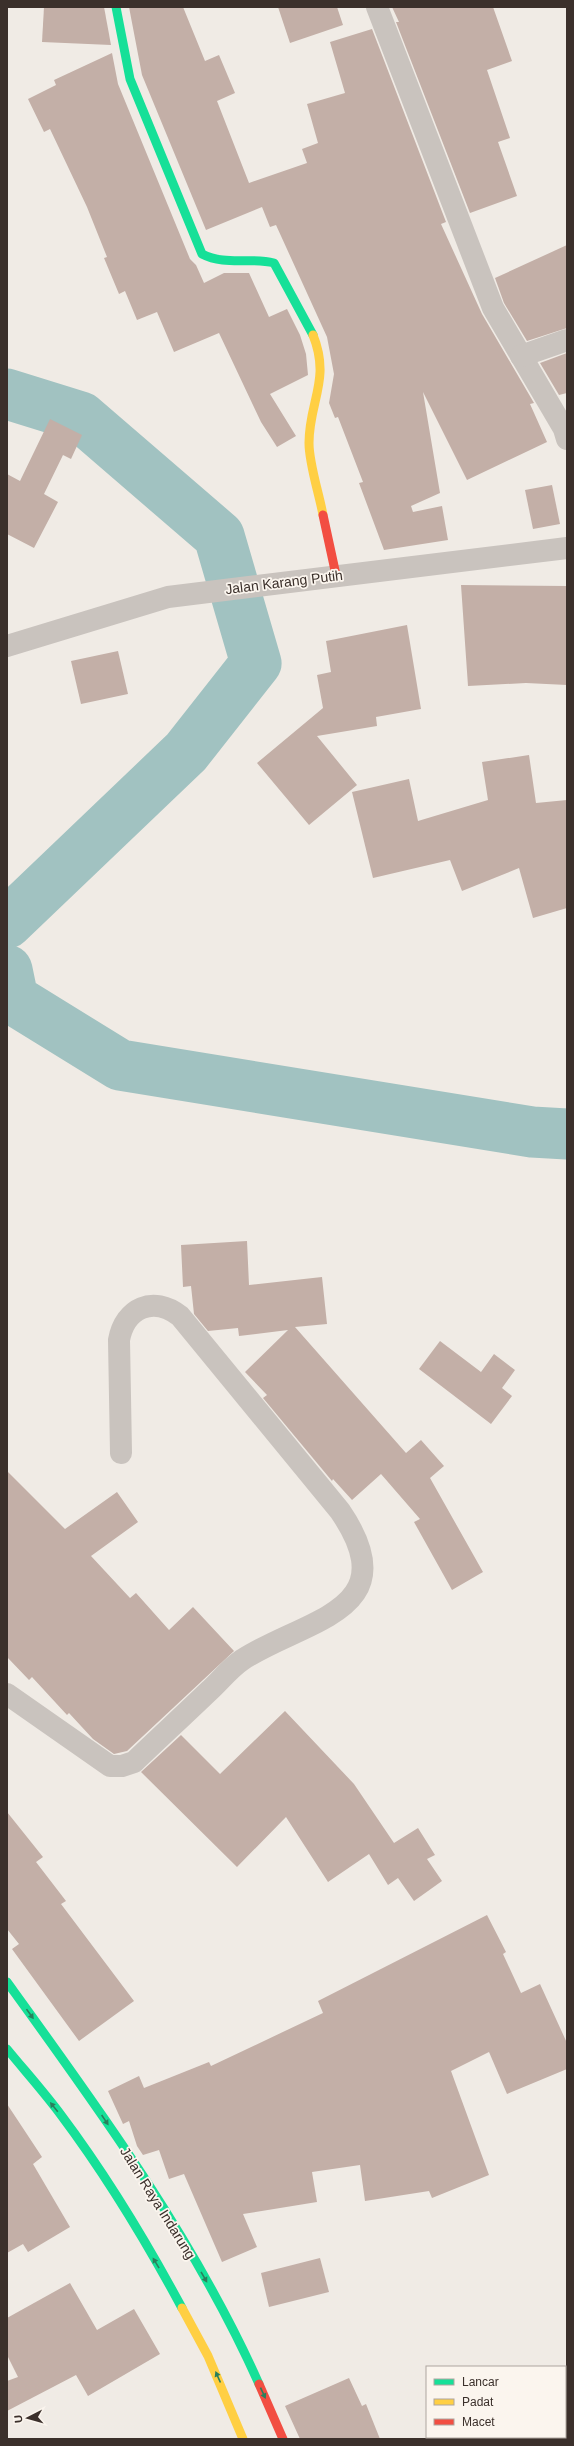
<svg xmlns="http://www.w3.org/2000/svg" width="574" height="2446" viewBox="0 0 574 2446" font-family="Arial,sans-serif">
	<rect width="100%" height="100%" fill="#f0ebe5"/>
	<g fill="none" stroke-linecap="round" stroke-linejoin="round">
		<g stroke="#a1c2c1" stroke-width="51">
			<path d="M7,394l74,23 138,119 37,127 -70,89 -179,171"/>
			<path d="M7,970l6,29 107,66 412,67 35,2"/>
		</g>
	</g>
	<g fill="#c3afa7">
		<path d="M44,7h60l7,38 -69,-3z"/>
		<path d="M129,7h54l22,54 14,-6 16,38 -18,8 32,82 58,-20 -5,-14 16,-6 -11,-39 38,-11 -15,-51 42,-13 74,193 -5,2 41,90 52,89 -4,1 17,38 -80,38 -44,-88 17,101 -29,13 2,6 29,-6 6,34 -64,10 -25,-67 4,-1 -25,-65 -3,1 -6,-15 5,-29 -7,-37 -51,-112 -6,2 -8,-20 -56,23 -64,-155z"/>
		<path d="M278,7h59l6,18 -53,18z"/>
		<path d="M392,7h101l19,54 -25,9 23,68 -12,4 19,54 -47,17 -74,-191h3z"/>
		<path d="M112,53l6,31 72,175 6,6 8,18 20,-10h25l20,44 18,-8 13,26 6,19 2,21 -38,19 26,42 -19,11 -16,-25 -42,-89 -45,19 -17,-40 -20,8 -12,-29 -6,3 -15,-36 3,-1 -20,-50 -37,-78 -6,3 -16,-33 28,-14 -2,-5z"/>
		<path d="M567,245v83l-40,13 -23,-38 -9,-25z"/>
		<path d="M567,353v40l-8,2 -19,-32z"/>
		<path d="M50,419l32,16 -11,24 -8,-4 -19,39 14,8 -24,46 -27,-14v-60l13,7z"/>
		<path d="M552,485l8,39 -27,5 -8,-39z"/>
		<path d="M461,585l106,1v99l-41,-2 -58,3z"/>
		<path d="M407,625l14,84 -45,8 1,9 -60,10 40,49 -48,40 -52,-62 66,-55 -6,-33 14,-3 -5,-31z"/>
		<path d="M118,651l10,43 -47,10 -10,-43z"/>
		<path d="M529,755l7,48 31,-3v108l-34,10 -14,-50 -57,23 -12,-31 -77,18 -21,-86 57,-13 9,42 70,-21 -6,-38z"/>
		<path d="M247,1241l2,44 73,-8 5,47 -32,3 111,126 15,-13 23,26 -14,12 53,94 -31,18 -38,-68 6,-3 -39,-45 -29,26 -19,-21 -1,2 -69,-83 4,-3 -22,-23 43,-42 -49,6 -1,-8 -30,3 -14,-17 -3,-28 -8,1 -2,-42z"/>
		<path d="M440,1341l41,31 13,-18 21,16 -13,18 10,8 -21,28 -72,-55z"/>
		<path d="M7,1471l58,58 52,-37 21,30 -47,34 39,42 6,-5 33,37 24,-23 41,44 -107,100 -13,3 -21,-15 -24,-26 -2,2 -35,-38 -3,3 -22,-23z"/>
		<path d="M285,1711l69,73 40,59 24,-15 17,27 -8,4 15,22 -28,20 -16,-23 -10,7 -19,-31 -41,28 -42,-65 -49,50 -96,-95 40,-37 39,39z"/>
		<path d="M7,1812l36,45 -7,5 30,39 -5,3 73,97 -55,40 -67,-92 7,-5 -12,-15z"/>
		<path d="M487,1915l19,37 -3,2 18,39 19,-9 27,59v26l-60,25 -18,-42 -38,19 38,104 -57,23 -3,-7 -64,10 -5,-36 -48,7 5,30 -74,12 14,33 -35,15 -38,-88 -15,5 -10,-29 -16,5 -6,-9 -8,-25 -6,3 -15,-33 31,-15 5,12 65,-26 2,4 112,-53 -5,-12z"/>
		<path d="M7,2104l35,53 -9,7 37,63 -42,25 -5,-8 -16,9z"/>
		<path d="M320,2258l9,34 -60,15 -8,-34z"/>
		<path d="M70,2283l27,47 37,-21 26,45 -72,42 -12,-21 -69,36v-30l11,-4 -11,-22v-37z"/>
		<path d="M349,2378l13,28 4,-2 14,35h-80l-15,-33z"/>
	</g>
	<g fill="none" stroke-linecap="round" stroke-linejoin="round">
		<g stroke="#c9c3be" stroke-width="22">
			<path d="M377,7l116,301 71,121 3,10"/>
			<path d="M521,356l46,-16"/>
			<path d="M7,646l161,-49 399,-49"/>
			<path d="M7,1694l103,72h12l12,-4c25,-24 50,-47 75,-71 11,-10 21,-23 33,-31 62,-41 167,-48 98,-149l-160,-195c-27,-21 -55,-8 -61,24l2,113"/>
		</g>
		<g stroke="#16e098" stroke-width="9">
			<path d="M116,7l14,72 72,175c23,12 48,3 72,9l39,72"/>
			<path d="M7,1982c92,127 188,258 252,402"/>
			<path d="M7,2049c18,22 37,43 54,66 45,60 85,126 121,193"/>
		</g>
		<g stroke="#ffcf43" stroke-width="9">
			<path d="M313,335c18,45 -4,66 -4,108 0,21 10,50 14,72"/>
			<path d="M182,2308l26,48 35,83"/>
		</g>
		<g stroke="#f24e42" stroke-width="9">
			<path d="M323,515l13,60"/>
			<path d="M259,2384l24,55"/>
		</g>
	</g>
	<defs><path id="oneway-solid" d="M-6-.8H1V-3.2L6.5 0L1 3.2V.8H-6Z"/></defs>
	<g fill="#2a7f5c">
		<use href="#oneway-solid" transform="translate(30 2014) rotate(54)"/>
		<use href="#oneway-solid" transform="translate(54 2107) rotate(-129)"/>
		<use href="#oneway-solid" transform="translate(105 2120) rotate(56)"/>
		<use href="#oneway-solid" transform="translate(156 2263) rotate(-121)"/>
		<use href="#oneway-solid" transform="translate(204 2277) rotate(60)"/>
		<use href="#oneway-solid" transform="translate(218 2377) rotate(-114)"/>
		<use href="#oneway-solid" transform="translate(263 2393) rotate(65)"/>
	</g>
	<g text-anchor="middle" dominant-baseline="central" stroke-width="3.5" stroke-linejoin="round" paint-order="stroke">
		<g font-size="14" fill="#3b302b" stroke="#fbf5ee">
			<text transform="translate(284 582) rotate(-7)">Jalan Karang Putih</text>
			<text transform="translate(158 2203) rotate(58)">Jalan Raya Indarung</text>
		</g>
	</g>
	<rect width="574" height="2446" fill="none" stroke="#3b302b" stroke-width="16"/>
	<rect x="426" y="2366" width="140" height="72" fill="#fbf5ee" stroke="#aea6a0"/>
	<rect x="434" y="2379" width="20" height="6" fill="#16e098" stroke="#aea6a0"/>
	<text x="462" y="2386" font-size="12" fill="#3b302b">Lancar</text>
	<rect x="434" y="2399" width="20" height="6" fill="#ffcf43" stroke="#aea6a0"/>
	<text x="462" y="2406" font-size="12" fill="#3b302b">Padat</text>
	<rect x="434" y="2419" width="20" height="6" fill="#f24e42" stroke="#aea6a0"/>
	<text x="462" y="2426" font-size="12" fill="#3b302b">Macet</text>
	<g transform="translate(28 2418) rotate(264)" stroke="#fbf5ee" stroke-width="3" paint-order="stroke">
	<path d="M0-3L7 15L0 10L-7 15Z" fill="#3b302b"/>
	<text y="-6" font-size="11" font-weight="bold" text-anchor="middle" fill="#3b302b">U</text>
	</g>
</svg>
